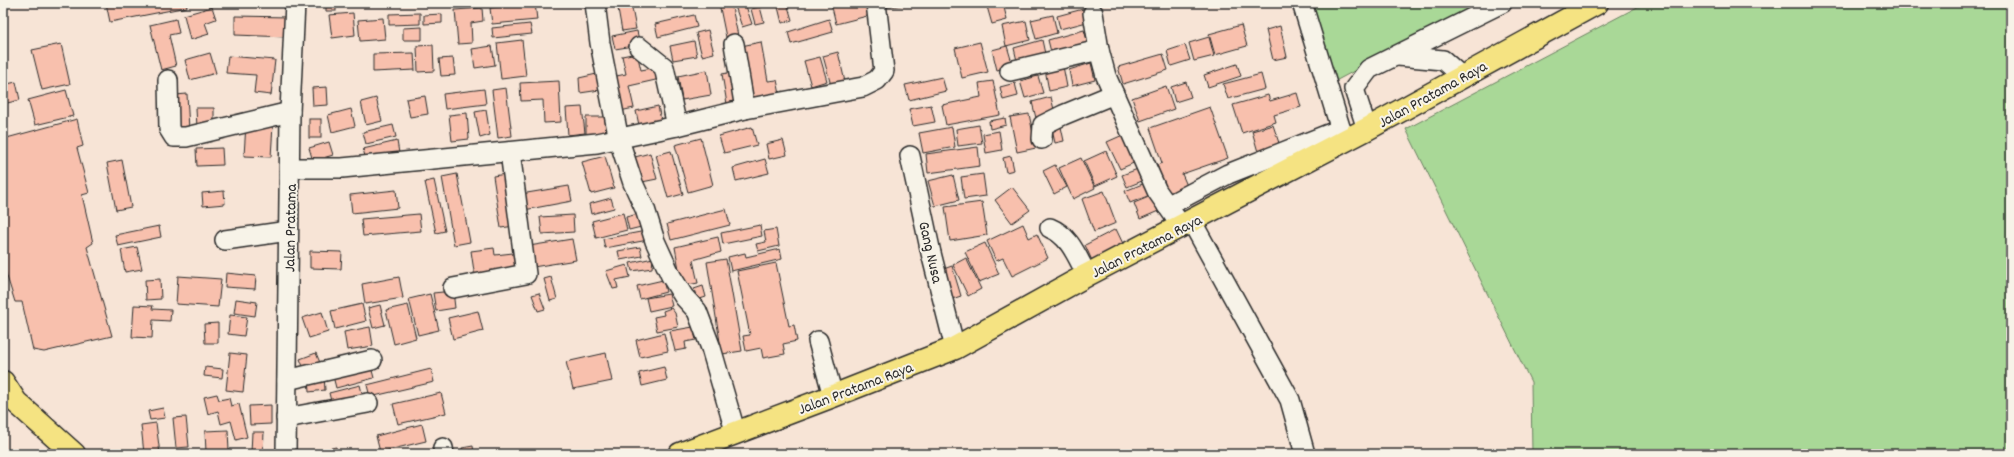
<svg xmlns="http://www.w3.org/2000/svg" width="2014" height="457" font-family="Dekko,sans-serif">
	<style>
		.green { fill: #a9d897; stroke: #6a8261 }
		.building { fill: #f8c0ad; stroke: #2b2b2b }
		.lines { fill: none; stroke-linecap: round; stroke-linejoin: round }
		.minor-casing { stroke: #2b2b2b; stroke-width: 22 }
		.major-casing { stroke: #2b2b2b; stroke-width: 25 }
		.highway-casing { stroke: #2b2b2b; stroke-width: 25 }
		.minor { stroke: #f7f3e8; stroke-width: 19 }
		.major { stroke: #f5e382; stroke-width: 22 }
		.highway { stroke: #f5e382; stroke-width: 22 }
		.labels { text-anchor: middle; stroke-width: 4; stroke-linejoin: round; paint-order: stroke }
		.street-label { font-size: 16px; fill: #2b2b2b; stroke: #f7f3e8 }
	</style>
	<rect width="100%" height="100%" fill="#f7e4d6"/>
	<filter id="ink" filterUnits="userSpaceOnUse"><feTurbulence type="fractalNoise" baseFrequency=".025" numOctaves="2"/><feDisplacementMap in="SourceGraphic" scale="8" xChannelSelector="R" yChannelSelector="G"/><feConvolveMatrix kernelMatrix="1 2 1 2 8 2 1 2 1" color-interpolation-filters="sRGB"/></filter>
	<g filter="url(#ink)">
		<!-- green -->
		<g class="green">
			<path d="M1303 3H1482L1326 86Z"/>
			<path d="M1645 3H2011V454H1532L1531 382 1406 129Z"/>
		</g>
		<!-- building -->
		<g class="building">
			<path d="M106 3H186L187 7 110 22Z"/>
			<rect x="326" y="3" width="10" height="8"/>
			<path d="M535 3 537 20 492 24 490 8Z"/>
			<path d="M617 3H631L636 29 622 31Z"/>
			<path d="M651 3H667L652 7Z"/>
			<path d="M670 3H683L671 6Z"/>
			<path d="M719 3H731L739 40 727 42Z"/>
			<path d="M734 3H745L752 24 742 27Z"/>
			<path d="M777 3H787L792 20 782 23Z"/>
			<path d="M831 3H869L871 15 836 24Z"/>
			<path d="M882 3H914L883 8Z"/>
			<path d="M986 3H1003L1007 20 992 24Z"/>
			<path d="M212 7 216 19 205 23 209 34 190 40 184 15Z"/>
			<path d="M760 7 764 22 755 24 751 9Z"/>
			<path d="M482 8 483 21 471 23 472 43 458 44 455 10Z"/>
			<path d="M1083 9 1087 22 1060 29 1057 16Z"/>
			<path d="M353 13 355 35 332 38 329 15Z"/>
			<path d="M420 13V24L389 25V14Z"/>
			<path d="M442 14V23L424 24V15Z"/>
			<path d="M694 15 697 27 658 37 655 24Z"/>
			<path d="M1053 15 1057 33 1036 39 1031 20Z"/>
			<path d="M235 16 288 17 287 37 235 35Z"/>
			<path d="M383 18 385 39 360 41 358 20Z"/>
			<path d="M176 19 179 33 169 35 176 66 161 70 150 25Z"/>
			<path d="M829 19 833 32 791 44 788 32Z"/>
			<path d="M1026 21 1030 40 1006 46 1002 26Z"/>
			<path d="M530 24 532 34 493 38 492 28Z"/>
			<path d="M1241 25 1247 46 1215 55 1209 34Z"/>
			<path d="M1280 26 1287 57 1273 60 1266 30Z"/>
			<path d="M422 27V40H403V28Z"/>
			<path d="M708 30 714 53 702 56 696 33Z"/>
			<path d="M1084 30 1088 43 1051 52 1048 40Z"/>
			<path d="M637 31 640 45 615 49 612 36Z"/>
			<path d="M1209 37 1214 56 1194 61 1189 43Z"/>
			<path d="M522 40 526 76 501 79 497 43Z"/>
			<path d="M1042 40 1045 54 1017 61 1014 48Z"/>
			<path d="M694 41 697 56 673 60 670 46Z"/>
			<path d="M761 42 768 81 777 80 781 99 752 104 741 46Z"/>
			<path d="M980 42 988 72 962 78 955 48Z"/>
			<path d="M61 44 70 84 42 90 32 50Z"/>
			<path d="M433 45 434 71 418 72 417 46Z"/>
			<path d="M1185 45 1190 60 1171 66 1167 51Z"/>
			<path d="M492 46 495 65 475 68 472 49Z"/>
			<path d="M1007 46 1013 66 997 70 992 50Z"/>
			<path d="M838 52 846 86 832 89 823 56Z"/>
			<path d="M210 53 216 73 190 80 185 60Z"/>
			<path d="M414 53 415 70 373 72V54Z"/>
			<path d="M637 53 641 70 658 67 660 79 629 86 634 108 620 111 612 77 626 74 622 56Z"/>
			<path d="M1163 54 1168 70 1123 84 1118 67Z"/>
			<path d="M228 56 275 60 271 95 254 93 256 75 226 73Z"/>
			<path d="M820 57 827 81 811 86 804 61Z"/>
			<path d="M453 58 455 75 441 76 439 59Z"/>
			<path d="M1091 63 1095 80 1072 86 1069 70Z"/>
			<path d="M1237 64 1241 76 1208 87 1204 75Z"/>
			<path d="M1063 66 1067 87 1049 91 1045 69Z"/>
			<path d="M707 70 711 95 682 100 678 76Z"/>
			<path d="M738 71 743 101 727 104 722 74Z"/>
			<path d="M601 73 600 90 580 93 579 78Z"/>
			<path d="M1261 74 1265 89 1228 99 1223 84Z"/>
			<path d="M1038 76 1043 93 1025 98 1020 81Z"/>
			<path d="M942 77 946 91 909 100 905 85Z"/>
			<path d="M559 81 561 122 544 123 543 100 521 101 520 83Z"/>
			<path d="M993 81 1000 115 946 125 942 105 981 97 979 83Z"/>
			<path d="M16 82 20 100 3 104V85Z"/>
			<path d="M1186 82 1191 97 1175 102 1171 87Z"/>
			<path d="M1015 83 1018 96 1003 100 1000 87Z"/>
			<path d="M1166 86 1174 109 1140 121 1132 98Z"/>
			<path d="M327 87 328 105 313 106 312 88Z"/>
			<path d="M506 88 512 136 498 138 492 90Z"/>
			<path d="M484 89 486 104 445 109 443 94Z"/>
			<path d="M66 90 73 116 35 125 28 100Z"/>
			<path d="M1297 93 1301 107 1274 115 1276 122 1242 133 1233 105 1268 95 1270 101Z"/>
			<path d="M187 94 189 130H177L176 95Z"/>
			<path d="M425 96 428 114 410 117 406 99Z"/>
			<path d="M1051 97 1055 114 1036 118 1032 102Z"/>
			<path d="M376 98 382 121 366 125 361 102Z"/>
			<path d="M931 105 935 122 913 126 909 109Z"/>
			<path d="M658 106 662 125 640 130 636 111Z"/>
			<path d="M582 107 585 133 568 135 566 108Z"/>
			<path d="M1210 107 1228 158 1182 174 1188 188 1168 196 1157 165 1162 163 1150 128Z"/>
			<path d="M196 108H214V127L197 128Z"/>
			<path d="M351 109 355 126 332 132 328 115Z"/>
			<path d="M486 110 490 135 480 138 475 112Z"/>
			<path d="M467 113 469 139 452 141 449 115Z"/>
			<path d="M1029 114 1036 148 1017 152 1010 117Z"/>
			<path d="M586 117H605L606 141H586Z"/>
			<path d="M1005 118 1006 125 990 129 989 121Z"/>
			<path d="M77 119 83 146 77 148 89 193 82 195 93 243 87 247 112 336 44 352 33 350 22 302H15L3 264V139Z"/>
			<rect x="309" y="119" width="12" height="19"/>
			<path d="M246 124 273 125 271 157 244 156Z"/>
			<path d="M393 125 396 137 366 144 363 132Z"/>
			<path d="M979 125 982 143 958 146 956 129Z"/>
			<path d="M1273 125 1280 146 1258 152 1252 131Z"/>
			<path d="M752 127 757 145 724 153 719 136Z"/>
			<path d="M952 127 955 147 923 153 919 133Z"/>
			<path d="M1061 127 1064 141 1055 143 1052 129Z"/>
			<path d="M999 131 1002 150 986 153 983 134Z"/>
			<path d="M1125 134 1138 161 1120 169 1107 142Z"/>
			<path d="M701 138 713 185 688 192 675 145Z"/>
			<path d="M783 140 787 155 769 159 766 144Z"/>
			<path d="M397 141 399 153 366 160 363 149Z"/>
			<path d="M329 142 333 155 313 161 309 148Z"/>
			<path d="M978 147 980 166 928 173 926 154Z"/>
			<path d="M222 148 223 165 197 166 196 149Z"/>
			<path d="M671 151 683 194 668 198 656 155Z"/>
			<path d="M1106 151 1117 176 1095 186 1084 161Z"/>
			<path d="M650 153 657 179 642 182 635 157Z"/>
			<path d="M605 156 614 188 591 194 582 162Z"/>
			<path d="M1011 156 1014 170 1006 172 1003 158Z"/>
			<path d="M1081 158 1095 188 1073 199 1059 168Z"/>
			<path d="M765 159 769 173 736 181 733 168Z"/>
			<path d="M122 160 131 207 116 210 107 163Z"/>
			<path d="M1055 165 1067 187 1054 194 1043 171Z"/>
			<path d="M1143 167 1147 179 1127 187 1122 175Z"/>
			<path d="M457 174 470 242 454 245 442 177Z"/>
			<path d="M506 174 514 226 501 228 493 176Z"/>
			<path d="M983 174 986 196 964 199 961 177Z"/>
			<path d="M953 175 959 200 935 206 928 181Z"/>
			<path d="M434 180 445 231 436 233 425 182Z"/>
			<path d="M1145 183 1150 195 1130 203 1125 191Z"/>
			<path d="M569 186 572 201 524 210 521 194Z"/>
			<path d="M1012 187 1030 210 1012 223 995 200Z"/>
			<path d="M396 190 398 208 352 213 350 195Z"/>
			<path d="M224 191 225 204 203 206 202 193Z"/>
			<path d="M1104 191 1116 223 1094 232 1082 199Z"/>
			<path d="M1156 194 1163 209 1140 219 1134 203Z"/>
			<path d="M611 198 614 208 591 214 589 204Z"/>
			<path d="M982 202 987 235 950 241 945 207Z"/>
			<path d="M726 209 730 225 671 240 667 224Z"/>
			<path d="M623 213 627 230 596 238 592 221Z"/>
			<path d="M419 214 421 231 363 236 361 219Z"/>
			<path d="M638 214 641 227 629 230 626 217Z"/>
			<path d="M573 215 574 232 542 234 540 217Z"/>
			<path d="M1023 224 1029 238 1037 234 1048 258 1012 276 1003 258 996 261 987 241Z"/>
			<path d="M760 225 762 236 723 244 721 233Z"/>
			<path d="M159 226 161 237 118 246 115 235Z"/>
			<path d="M776 229 779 246 758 251 756 244 766 242 764 231Z"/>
			<path d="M1116 229 1126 250 1094 265 1085 245Z"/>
			<path d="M646 231 648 240 605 248 603 239Z"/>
			<path d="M718 237 721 252 693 260 698 283 682 286 675 247Z"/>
			<path d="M572 239 576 260 533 267 529 246Z"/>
			<path d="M985 243 999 274 979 282 965 252Z"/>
			<path d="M137 247 142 269 125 272 121 250Z"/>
			<path d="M640 247 642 256 620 260 618 251Z"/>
			<path d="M494 248 495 255 513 253 516 273 475 278 471 251Z"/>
			<path d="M780 249 782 259 731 271 728 257 745 253 746 257Z"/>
			<path d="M310 251 342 252 341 269 310 268Z"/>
			<path d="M653 258 652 268 632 271 630 263Z"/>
			<path d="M966 258 981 289 968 296 953 265Z"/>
			<path d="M726 259 742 351 722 354 707 262Z"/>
			<path d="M776 263 789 326 794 325 797 341 783 344 785 354 763 358 761 348 746 351 743 336 750 335 737 271Z"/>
			<path d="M627 265 630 277 616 280 618 288 613 289 606 271Z"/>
			<path d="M952 266 961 296 946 301 938 271Z"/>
			<path d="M226 273 256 276 255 289 225 287Z"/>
			<path d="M178 276 221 279 218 307 176 304Z"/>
			<path d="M399 277 403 298 365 304 362 284Z"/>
			<path d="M551 277 557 299 550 301 544 279Z"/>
			<path d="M160 279 161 299 146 300 145 280Z"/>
			<path d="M663 280 666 292 640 299 637 286Z"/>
			<path d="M703 286 706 297 697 300 694 289Z"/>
			<path d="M453 291 455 308 436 311 433 293Z"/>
			<path d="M539 293 545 309 538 311 532 295Z"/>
			<path d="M430 294 439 330 418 335 409 299Z"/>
			<path d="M669 294 672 306 649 311 646 298Z"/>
			<path d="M236 299 257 302 255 316 234 313Z"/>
			<path d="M362 304 366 321 335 329 331 311Z"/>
			<path d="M134 305 153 306 152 309 171 310 170 321 153 320 152 338 132 337Z"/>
			<path d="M380 305 385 325 373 328 368 308Z"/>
			<path d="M408 305 416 338 394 344 386 310Z"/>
			<path d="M671 308 675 313 678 327 657 331 654 317 664 315 663 311Z"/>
			<path d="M478 311 483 331 453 339 448 318Z"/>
			<path d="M322 312 328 332 309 338 302 318Z"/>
			<path d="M230 315 247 317 244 336 228 334Z"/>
			<path d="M218 323V343H205L204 324Z"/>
			<path d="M370 327 373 346 347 350 344 332Z"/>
			<path d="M693 327 696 340 685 342 686 349 675 351 670 331Z"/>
			<path d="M664 333 668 351 640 357 636 340Z"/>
			<path d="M230 353 247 355 243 392 226 390Z"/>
			<path d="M316 353 321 365 305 371 300 359Z"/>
			<path d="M606 353 612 381 573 389 566 362Z"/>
			<path d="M370 363 374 378 336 388 332 372Z"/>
			<path d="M205 367 223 369 222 378 204 376Z"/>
			<path d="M664 367 667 380 642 386 639 373Z"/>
			<path d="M431 369 434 382 370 397 367 385Z"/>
			<path d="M324 376 325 390 309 392 308 378Z"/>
			<path d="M360 385 363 397 332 405 329 393Z"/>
			<path d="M441 393 446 413 398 424 393 404Z"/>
			<path d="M217 394 219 400 229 398 231 406 239 404 247 437 236 440 231 421 221 424 218 411 208 414 204 397Z"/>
			<path d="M271 405V424L250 425 249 406Z"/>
			<path d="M163 408 165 418 150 420 148 411Z"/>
			<path d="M186 417 189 447 176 448 173 418Z"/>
			<path d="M156 423 160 454H144L141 425Z"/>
			<path d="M422 424 426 441 380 452 376 436Z"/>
			<path d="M228 430 229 451 206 452 205 431Z"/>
			<path d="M252 432H264L263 453H251Z"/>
			<path d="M473 446 474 454H463L462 448Z"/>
			<path d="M336 447 337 454H313V452Z"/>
		</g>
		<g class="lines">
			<!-- minor casing -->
			<g class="minor-casing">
				<g id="minor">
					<path d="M595 3 600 43 619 140 633 183 645 209 655 241 671 276 684 297 697 311 711 348 736 434"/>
					<path d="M1302 3 1344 140"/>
					<path d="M1093 13 1099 50 1106 76 1157 191 1182 227"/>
					<path d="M734 44 745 109"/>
					<path d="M639 47 664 67 677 126"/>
					<path d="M1398 56 1443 60 1462 77"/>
					<path d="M1010 71 1099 50"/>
					<path d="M168 80 169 129 174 137H186L290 112"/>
					<path d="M1367 129 1354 89 1369 69 1502 3"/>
					<path d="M1042 139 1043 125 1063 115 1114 94"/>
					<path d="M910 156 931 253 955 348"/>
					<path d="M290 168H342L597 143 677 126 745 109 863 87 877 80 884 71 876 3"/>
					<path d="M1167 206 1228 174 1341 129"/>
					<path d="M1192 222 1290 400 1305 454"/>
					<path d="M1050 228C1070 236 1077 257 1087 275"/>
					<path d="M225 240 288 231"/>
					<path d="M453 288 526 274 510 152"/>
					<path d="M818 341 833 396"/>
					<path d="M287 380 372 360"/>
					<path d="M286 418 368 403"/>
					<path d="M443 448 444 454"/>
					<path d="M286 454 290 112 295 3"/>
				</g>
			</g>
			<!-- major casing -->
			<g class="major-casing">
				<path id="major" d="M680 454 833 396 955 348 1087 275 1367 129 1597 3"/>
			</g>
			<!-- highway casing -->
			<g class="highway-casing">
				<path id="highway" d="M3 382 16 402 74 454"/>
			</g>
			<!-- minor -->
			<use href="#minor" class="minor"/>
			<!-- major -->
			<use href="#major" class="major"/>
			<!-- highway -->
			<use href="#highway" class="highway"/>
		</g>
	</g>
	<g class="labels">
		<!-- street labels -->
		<g class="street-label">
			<text transform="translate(1432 93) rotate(-29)" y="6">Jalan Pratama Raya</text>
			<text transform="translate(289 228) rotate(-89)" y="6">Jalan Pratama</text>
			<text transform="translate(1146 245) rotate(-27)" y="6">Jalan Pratama Raya</text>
			<text transform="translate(932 252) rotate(77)" y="6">Gang Nusa</text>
			<text transform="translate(855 387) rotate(-21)" y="6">Jalan Pratama Raya</text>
		</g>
	</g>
	<!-- margin -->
	<rect width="2014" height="457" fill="none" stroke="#f7f3e8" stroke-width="16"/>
	<rect x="8" y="8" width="1998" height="441" fill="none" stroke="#2b2b2b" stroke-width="1.5" filter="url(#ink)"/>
</svg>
